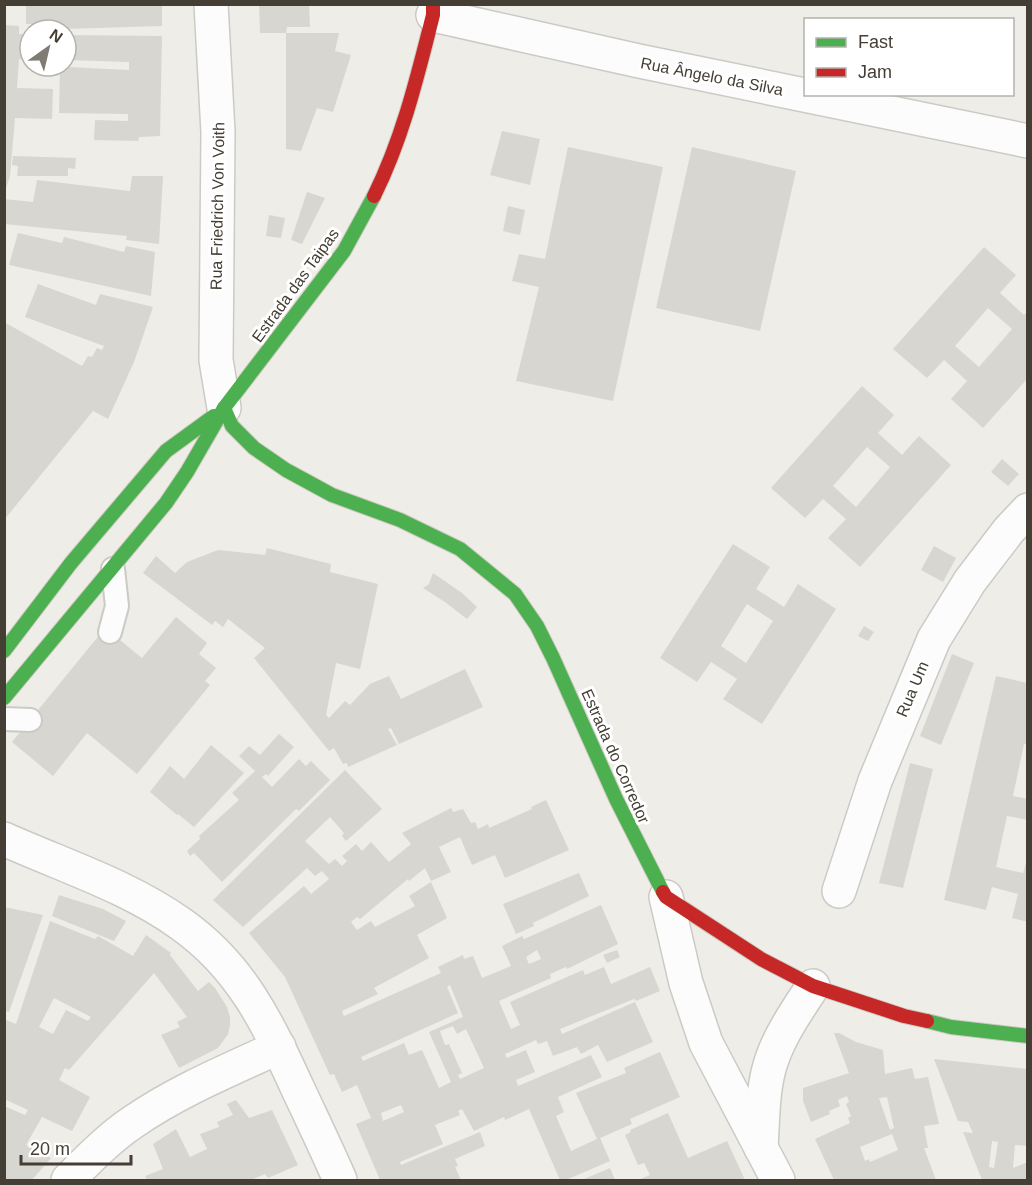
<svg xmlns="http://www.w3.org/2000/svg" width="1032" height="1185" font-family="Helvetica,sans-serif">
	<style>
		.building { fill: #d8d6d0; fill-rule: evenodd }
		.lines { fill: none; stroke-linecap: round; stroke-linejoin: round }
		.lane-casing { stroke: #cccac5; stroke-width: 26 }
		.street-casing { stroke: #cccac5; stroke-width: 36 }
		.fast-casing { stroke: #cdcabf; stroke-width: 16 }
		.jam-casing { stroke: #cdcabf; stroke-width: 16 }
		.lane { stroke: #fcfcfc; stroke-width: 22 }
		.street { stroke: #fcfcfc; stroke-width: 33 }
		.fast { stroke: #4caf50; stroke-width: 14 }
		.jam { stroke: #c62828; stroke-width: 14 }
		.labels { text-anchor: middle; stroke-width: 6; stroke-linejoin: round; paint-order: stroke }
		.street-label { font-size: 16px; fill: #443e34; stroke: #fff }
	</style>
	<rect width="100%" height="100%" fill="#eeede8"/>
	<!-- building -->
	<g class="building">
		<path d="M26 4H162V26L32 30V24H26Z"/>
		<path d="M259 4H309L310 27H287L286 33H339L335 51 351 55 333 112 317 108 301 151 286 149V33H260Z"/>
		<path d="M4 25 19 26V34H30V59H19L17 88 53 89 52 119 15 118 10 176 5 191Z"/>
		<path d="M66 35 162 36 160 136 139 137 138 141 94 140 95 120 128 121V114L59 113 60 69H68V67L129 70V62L66 60Z"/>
		<path d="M502 131 540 139 530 185 490 175Z"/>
		<path d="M568 147 663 167 613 401 516 381 539 287 512 281 519 254 545 259Z"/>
		<path d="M692 147 796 171 760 331 656 308Z"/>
		<path d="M13 156 76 158 75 169 68 168V176H17L18 166 12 165Z"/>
		<path d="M132 176H163L159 244 126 240 127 236 4 224V199L33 202 37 180 130 191Z"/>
		<path d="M307 192 325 198 302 244 291 240Z"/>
		<path d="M508 206 525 210 520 235 503 231Z"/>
		<path d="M269 215 285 218 281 238 266 236Z"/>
		<path d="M18 233 62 243 64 237 124 252 126 246 155 252 151 296 9 265Z"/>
		<path d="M984 247 1016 275 1000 293 1024 315 1028 311V378L983 428 951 399 967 381 944 360 927 378 893 349ZM988 308 1012 329 979 367 955 346Z"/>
		<path d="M38 284 96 305 100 294 153 307 134 362 108 419 93 411 4 520V322L82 366 88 356 92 357 97 348 102 350 104 346 25 317Z"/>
		<path d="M862 386 894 415 878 433 902 455 919 436 951 465 860 567 828 538 846 519 823 499 805 518 771 488ZM867 447 890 467 856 507 833 486Z"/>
		<path d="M1002 459 1019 474 1008 486 991 472Z"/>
		<path d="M733 544 770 567 756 589 784 607 798 584 836 609 762 724 723 699 737 679 711 662 697 682 660 658ZM747 604 773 621 746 663 721 646Z"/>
		<path d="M934 546 956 558 943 582 921 570Z"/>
		<path d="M267 548 331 564 330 572 378 584 360 669 336 663 326 715 329 718 345 701 350 705 370 684 389 676 401 699 465 669 483 707 399 744 391 728 388 729 397 745 348 767 347 763 343 764 334 748 329 751 254 658 265 648 228 619 223 627 215 621 212 625 143 573 156 556 175 573 187 562 218 550 265 555Z"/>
		<path d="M433 573 462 593 477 607 467 619 445 602 423 588 429 584Z"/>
		<path d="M176 617 207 643 199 654 216 668 205 681 210 685 137 774 87 733 53 776 12 742 105 628 142 658Z"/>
		<path d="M864 626 874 632 868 641 858 636Z"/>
		<path d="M952 654 974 663 941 745 920 736Z"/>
		<path d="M996 676 1028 683V745L1024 744 1013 796 1028 799V820L1007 816 996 867 1023 873 1028 856V922L1012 918 1018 894 992 887 986 910 944 900Z"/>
		<path d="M279 734 294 747 268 776 266 774 262 777 272 787 299 759 306 766 311 761 330 780 299 811 296 809 222 882 194 853 190 856 187 851 200 839 199 836 239 800 232 793 255 771 239 756 249 746 260 755Z"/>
		<path d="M211 745 244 773 194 827 178 814 177 815 150 792 170 766 184 779Z"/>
		<path d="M910 763 933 769 903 888 879 883Z"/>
		<path d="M345 770 382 809 346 841 342 836 344 833 330 817 305 841 329 864 335 859 342 866 347 861 342 856 356 844 362 851 371 842 389 862 411 844 402 833 451 808 453 812 463 809 471 823 475 822 478 829 488 824 489 828 532 809 531 807 546 800 569 850 505 878 495 855 472 865 460 837 439 847 451 872 431 881 425 868 409 881 408 879 360 919 357 917 351 922 357 930 371 921 375 927 415 906 409 896 431 882 447 918 417 935 429 958 374 988 378 994 342 1011 344 1016 441 973 438 967 463 955 464 959 473 956 482 978 511 966 502 946 522 936 524 939 601 905 618 944 567 969 566 967 550 974 551 978 499 1001 511 1029 520 1025 510 1002 583 970 585 975 604 967 611 984 650 967 660 991 636 1001 633 997 634 999 560 1029 562 1034 635 1002 653 1042 607 1062 598 1045 581 1054 577 1047 553 1056 547 1041 538 1044 536 1040 505 1054 507 1058 526 1050 535 1072 516 1080 518 1086 591 1055 602 1077 558 1097 564 1112 556 1116 571 1151 597 1139 576 1093 626 1073 624 1068 660 1052 680 1097 630 1119 632 1124 600 1138 610 1161 566 1180H560L529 1109 505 1120 504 1117 474 1131 462 1109 458 1111 460 1115 435 1125 443 1144 400 1162 401 1165 480 1132 485 1146 455 1159 458 1166 455 1167 461 1180H380L356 1124 371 1118 357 1085 342 1092 334 1074 330 1075 285 977 249 933 304 886 311 894 329 879 322 871 315 876 307 868 243 927 213 900ZM537 950 541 959 529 964 526 957ZM450 985 463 1017 429 1032 451 1082 439 1088 422 1050 409 1055 404 1043 363 1061 361 1057 458 1013 447 987ZM453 1026 457 1034 466 1029 484 1068 460 1079 458 1075 462 1073 449 1044 445 1045 440 1031ZM401 1105 404 1112 383 1121 381 1113Z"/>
		<path d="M579 873 589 896 533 923 534 926 516 934 503 904Z"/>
		<path d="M59 895 103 909 126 921 114 941 52 916Z"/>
		<path d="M4 907 43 915 9 1012 4 1011Z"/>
		<path d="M50 921 95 939 98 936 133 956 146 935 171 953 170 955 198 991 209 982 215 988 227 1007 230 1017V1025L228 1034 218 1048 179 1068 161 1035 180 1027 177 1022 187 1017 154 973 69 1070 65 1068 59 1080 90 1097 72 1131 42 1117 26 1145 51 1158 32 1180H7L4 1179V1106L25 1115 28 1110 4 1099V1019L16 1024ZM54 998 91 1017 88 1021 66 1010 53 1034 39 1027Z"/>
		<path d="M617 950 620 957 607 963 603 955Z"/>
		<path d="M834 1033H839L856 1042 883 1050 885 1074 912 1068 915 1079 928 1077 939 1124 924 1126 928 1148H924L936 1180H834L815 1139 850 1123 848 1118 851 1116 846 1104 849 1102 847 1096 838 1100 840 1106 829 1111 830 1114 811 1122 803 1101V1088L849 1073ZM887 1097 894 1128 890 1130 879 1098ZM892 1134 898 1150 870 1162 869 1159 865 1161 860 1147Z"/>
		<path d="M934 1059 1028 1069V1146L1015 1145 1013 1168 1028 1162V1180H982L963 1132 973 1133 968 1122 958 1121ZM992 1141 998 1142 994 1168 989 1167Z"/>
		<path d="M236 1100 249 1118 272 1110 298 1165 268 1178 265 1174 251 1180H147L145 1176 163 1169 153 1144 176 1129 190 1157 207 1149 200 1134 219 1127 217 1122 233 1115 227 1104Z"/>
		<path d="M668 1113 688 1158 727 1141 745 1180H638L650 1175 644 1163 638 1165 625 1135 631 1132 630 1130Z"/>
		<path d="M610 1168 615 1180H582Z"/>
	</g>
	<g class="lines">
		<!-- lane casing -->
		<g class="lane-casing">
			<g id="lane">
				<path d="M110 632 117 606 113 569"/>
				<path d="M4 719 30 720"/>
			</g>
		</g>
		<!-- street casing -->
		<g class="street-casing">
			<g id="street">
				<path d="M211 4 218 132 216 360 224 408"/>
				<path d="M433 15 639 61 1028 141"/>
				<path d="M4 839C64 866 128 886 181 924 242 967 268 1024 298 1089 312 1119 327 1150 340 1180"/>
				<path d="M839 891 875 781 934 639 970 581 1009 530 1028 510"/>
				<path d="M666 897 686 983 706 1043 778 1180"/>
				<path d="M761 1148C763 1119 762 1087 772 1059 781 1033 798 1009 813 986"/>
				<path d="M68 1180C88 1160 109 1138 133 1122 178 1091 229 1070 279 1047"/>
			</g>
		</g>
		<!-- fast casing -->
		<g class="fast-casing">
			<g id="fast">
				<path d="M224 408 232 426 254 448 286 470 332 495 400 520 460 549 515 594 537 626 553 658 616 799 663 892"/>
				<path d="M4 651 71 563 166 451 214 416"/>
				<path d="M4 698 166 503 187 472 224 408 344 251 374 196"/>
				<path d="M927 1021 951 1027 1028 1036"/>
			</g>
		</g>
		<!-- jam casing -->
		<g class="jam-casing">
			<g id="jam">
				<path d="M374 196C403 137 417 78 433 15V4"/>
				<path d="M663 892 666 897 761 959 813 986 904 1016 927 1021"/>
			</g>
		</g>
		<!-- lane -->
		<use href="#lane" class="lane"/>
		<!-- street -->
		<use href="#street" class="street"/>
		<!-- fast -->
		<use href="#fast" class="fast"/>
		<!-- jam -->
		<use href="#jam" class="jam"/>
	</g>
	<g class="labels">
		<!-- street labels -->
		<g class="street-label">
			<text transform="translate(712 76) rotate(11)" y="6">Rua Ângelo da Silva</text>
			<text transform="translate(217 206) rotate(-89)" y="6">Rua Friedrich Von Voith</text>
			<text transform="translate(295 285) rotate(-54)" y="6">Estrada das Taipas</text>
			<text transform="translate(912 689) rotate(-67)" y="6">Rua Um</text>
			<text transform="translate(616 756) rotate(66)" y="6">Estrada do Corredor</text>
		</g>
	</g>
	<!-- border -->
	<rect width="1032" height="1185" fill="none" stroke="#443e34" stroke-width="12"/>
	<!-- legend -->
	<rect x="804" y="18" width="210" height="78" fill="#ffffff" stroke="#b4b2ae" stroke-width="1.5"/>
	<rect x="816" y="38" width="30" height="9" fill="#4caf50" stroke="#b4b2ae" stroke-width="1.5"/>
	<text x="858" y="48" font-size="18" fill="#443e34">Fast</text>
	<rect x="816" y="68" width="30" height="9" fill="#c62828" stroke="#b4b2ae" stroke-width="1.5"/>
	<text x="858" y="78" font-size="18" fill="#443e34">Jam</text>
	<!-- north arrow -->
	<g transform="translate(48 48) rotate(34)"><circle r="28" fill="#ffffff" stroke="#b4b2ae" stroke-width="1.5"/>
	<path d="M0-4.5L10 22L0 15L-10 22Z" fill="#807b73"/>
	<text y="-9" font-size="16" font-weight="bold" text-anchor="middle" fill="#443e34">N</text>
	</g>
	<!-- scale -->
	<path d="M21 1155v9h110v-9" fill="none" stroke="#443e34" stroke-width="3"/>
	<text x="30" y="1155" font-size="18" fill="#443e34" stroke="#ffffff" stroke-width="4.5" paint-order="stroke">20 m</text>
</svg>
